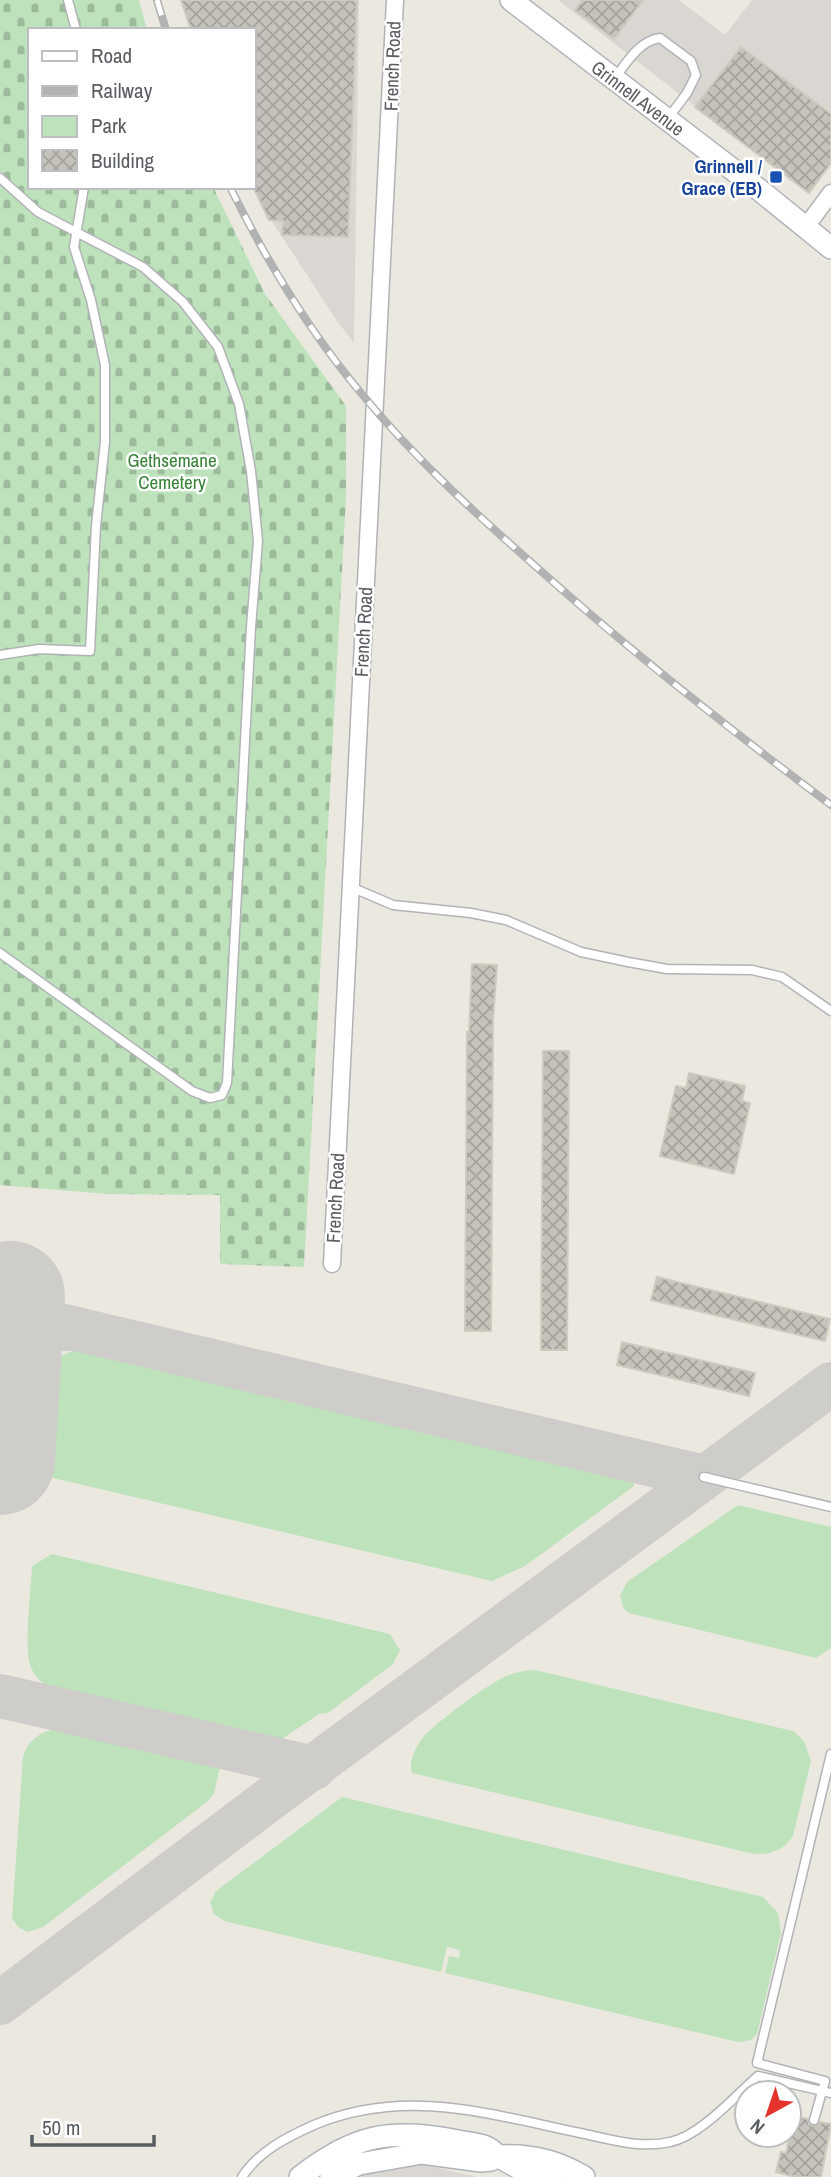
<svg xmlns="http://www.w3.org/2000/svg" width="831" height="2177" font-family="'Archivo Narrow',sans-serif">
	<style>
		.industrial { fill: #dad7d2 }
		.green { fill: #bee3bc }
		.cemetery { fill: url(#cemetery-stones) }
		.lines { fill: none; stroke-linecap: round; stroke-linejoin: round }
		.taxiway { stroke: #cecdc9; stroke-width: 44 }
		.runway { stroke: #cecdc9; stroke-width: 110 }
		.building { fill: url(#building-cross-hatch); stroke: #d0c9be; stroke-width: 2 }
		.lane-casing { stroke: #b1b3b7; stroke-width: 11 }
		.street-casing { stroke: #b1b3b7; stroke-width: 19 }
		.secondary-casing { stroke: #b0b3b8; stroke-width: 24 }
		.lane { stroke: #fff; stroke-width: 8 }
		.street { stroke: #fff; stroke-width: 16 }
		.secondary { stroke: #fff; stroke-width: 21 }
		.rail-casing { stroke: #b1b2b2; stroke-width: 8 }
		.rail { stroke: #fff; stroke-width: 5; stroke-dasharray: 16; stroke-linecap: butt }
		.transit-dot { fill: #1a4fb4; stroke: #fff; stroke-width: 2.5 }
		.labels { text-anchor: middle; stroke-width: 5; stroke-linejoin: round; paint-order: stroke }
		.street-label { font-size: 19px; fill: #595d61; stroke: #fff }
		.transit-label { font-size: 19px; font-weight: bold; fill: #164399; stroke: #fff; text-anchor: end }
		.park-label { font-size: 19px; fill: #378236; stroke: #fff }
	</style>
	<defs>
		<pattern id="cemetery-stones" width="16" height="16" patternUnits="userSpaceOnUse" patternTransform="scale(1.75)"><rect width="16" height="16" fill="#bee3bc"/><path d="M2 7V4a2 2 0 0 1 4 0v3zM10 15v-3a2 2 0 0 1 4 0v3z" fill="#9dbb9c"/></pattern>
		<pattern id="building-cross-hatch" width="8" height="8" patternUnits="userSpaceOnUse" patternTransform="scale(1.75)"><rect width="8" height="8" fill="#c6c3bd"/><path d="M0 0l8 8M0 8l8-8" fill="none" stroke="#a4a29d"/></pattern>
	</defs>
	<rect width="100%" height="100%" fill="#ebe8e0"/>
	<!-- industrial -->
	<g class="industrial">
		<path d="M180 0H359L354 343 337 321 275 226 253 187 254 30H191Z"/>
		<path d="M558 0H679L725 35 752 0H831V160L806 192Z"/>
		<path d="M416 2163 477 2177H353L376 2167Z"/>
	</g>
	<!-- green -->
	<g class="green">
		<path d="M75 1350 86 1351 613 1476 634 1481V1486L525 1566 492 1581 36 1474 43 1375 54 1359Z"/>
		<path d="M738 1505 831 1527V1648L816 1658 629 1613 624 1609 620 1596 627 1582Z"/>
		<path d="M52 1554 390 1634 400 1650 393 1664 328 1713 319 1714 279 1741 51 1688C41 1683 33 1676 30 1664 24 1647 31 1588 32 1566Z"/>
		<path d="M535 1670 793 1731 804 1741 811 1761 793 1836C782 1852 768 1856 750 1853L412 1773C408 1762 415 1748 422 1739 432 1725 487 1685 504 1677 514 1673 524 1670 535 1670Z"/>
		<path d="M58 1729 220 1767 214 1793 208 1801 43 1927 28 1932 18 1927 12 1918 23 1757C28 1740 40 1731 58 1729Z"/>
		<path d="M342 1797 763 1897 778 1913 781 1933 757 2034 751 2040 738 2042 445 1973 449 1956 459 1958 460 1950 447 1947 441 1972 224 1921 214 1914 210 1903 216 1891Z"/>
	</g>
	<!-- cemetery -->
	<path class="cemetery" d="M0 0H139L147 30H30V187H213L265 294 346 406V497L304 1267 220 1264V1195L107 1194 0 1185Z"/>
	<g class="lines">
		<!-- taxiway -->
		<g class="taxiway">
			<path d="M0 1311 704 1477"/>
			<path d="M6 1362C20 1336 40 1328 69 1329"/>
			<path d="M0 1696 314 1768"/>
			<path d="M0 2003 263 1804 831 1384"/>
		</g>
		<!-- runway -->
		<path class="runway" d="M0 1460 10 1296"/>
	</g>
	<!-- building -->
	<g class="building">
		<path d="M181 0H357L348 237 282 235 283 221 269 220 254 189V30H191Z"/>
		<path d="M582 0H643L614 39 575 10Z"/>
		<path d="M741 47 831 114V163L809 193 695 107Z"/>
		<path d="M472 964 497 965 493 1020 491 1331H465L467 1032H469Z"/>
		<path d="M543 1051H569L567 1350H541Z"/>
		<path d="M689 1073 745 1086 742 1101 750 1103 734 1174 660 1156 676 1086 686 1088Z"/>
		<path d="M657 1277 830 1319 825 1341 651 1300Z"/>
		<path d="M622 1342 755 1373 749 1396 617 1365Z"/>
		<path d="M794 2116 808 2119 809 2124 813 2126 820 2122 831 2124 821 2177H796L776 2172 781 2152 786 2153Z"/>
	</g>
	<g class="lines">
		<!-- lane casing -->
		<g class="lane-casing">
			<g id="lane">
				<path d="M68 0 76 30"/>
				<path d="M615 78C627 62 639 41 660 38L691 61 696 75 687 93 669 117"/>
				<path d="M0 178 38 212 143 267 183 302 218 347 239 404 251 471 258 541 251 627 227 1083 222 1095 210 1098 192 1091 0 953"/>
				<path d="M0 655 39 649 90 651 96 526 105 442V365L91 300 74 247 84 187"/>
				<path d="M351 887 393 905 471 913 506 920 581 952 628 962 667 969 752 970 782 977 831 1011"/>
				<path d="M704 1477 831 1507"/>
				<path d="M814 2120 825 2081 757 2063 831 1754"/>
				<path d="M242 2177C259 2151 287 2137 314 2125 405 2087 489 2114 580 2133 609 2139 640 2149 670 2142 700 2136 734 2097 758 2076L831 2093"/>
			</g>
		</g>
		<!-- street casing -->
		<g class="street-casing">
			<g id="street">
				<path d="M805 228 831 193"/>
				<path d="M332 1264C353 842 377 421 395 0"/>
			</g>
		</g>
		<!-- secondary casing -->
		<g class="secondary-casing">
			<g id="secondary">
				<path d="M511 0 762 192 831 248"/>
				<path d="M300 2177C355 2134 390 2128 458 2141 472 2144 488 2143 497 2156L491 2160 481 2161 422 2153 359 2164 331 2177"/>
				<path d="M550 2177 517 2167 497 2156C528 2154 557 2160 584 2177"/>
			</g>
		</g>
		<!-- lane -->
		<use href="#lane" class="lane"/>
		<!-- street -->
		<use href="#street" class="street"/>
		<!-- secondary -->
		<use href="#secondary" class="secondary"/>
		<!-- rail casing -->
		<g class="rail-casing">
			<g id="rail">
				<path d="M157 0 166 30"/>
				<path d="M230 187C266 260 309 331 361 393 415 459 478 516 542 572 635 655 732 731 831 805"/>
			</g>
		</g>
		<!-- rail -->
		<use href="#rail" class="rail"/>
	</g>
	<!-- markers -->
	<rect class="transit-dot" x="769" y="170" width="14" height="14" rx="3.5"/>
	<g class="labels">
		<!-- street labels -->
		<g class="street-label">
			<text transform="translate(392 66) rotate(-88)" y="7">French Road</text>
			<text transform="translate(638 98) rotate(37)" y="7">Grinnell Avenue</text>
			<text transform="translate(363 632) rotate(-87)" y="7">French Road</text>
			<text transform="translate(335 1198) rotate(-87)" y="7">French Road</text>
		</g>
		<!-- transit labels -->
		<g class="transit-label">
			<text x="762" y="173">Grinnell /<tspan x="762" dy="22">Grace (EB)</tspan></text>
		</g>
		<!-- park labels -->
		<g class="park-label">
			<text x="172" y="467">Gethsemane<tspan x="172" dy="22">Cemetery</tspan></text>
		</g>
	</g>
	<!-- legend -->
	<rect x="28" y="28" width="228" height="161" fill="#ffffff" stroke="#bdbec0" stroke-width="2"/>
	<rect x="42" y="51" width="35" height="10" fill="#ffffff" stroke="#bdbec0" stroke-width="2"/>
	<text x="91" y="63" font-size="21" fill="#595d61">Road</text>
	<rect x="42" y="86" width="35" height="10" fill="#b1b2b2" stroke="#bdbec0" stroke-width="2"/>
	<text x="91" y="98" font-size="21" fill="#595d61">Railway</text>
	<rect x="42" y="116" width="35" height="21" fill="#bee3bc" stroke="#bdbec0" stroke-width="2"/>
	<text x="91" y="133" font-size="21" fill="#595d61">Park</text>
	<rect x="42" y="150" width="35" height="21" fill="url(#building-cross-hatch)" stroke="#bdbec0" stroke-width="2"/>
	<text x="91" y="168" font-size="21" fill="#595d61">Building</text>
	<!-- north arrow -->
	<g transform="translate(768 2114) rotate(220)"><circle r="33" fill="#ffffff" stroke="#bdbec0" stroke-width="2"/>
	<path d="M0-5L12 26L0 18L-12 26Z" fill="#e4322d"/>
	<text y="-10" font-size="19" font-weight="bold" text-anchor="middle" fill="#595d61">N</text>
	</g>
	<!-- scale -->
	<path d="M32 2135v10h122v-10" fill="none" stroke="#595d61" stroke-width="3.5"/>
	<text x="42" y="2135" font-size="21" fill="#595d61" stroke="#ffffff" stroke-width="5" paint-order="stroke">50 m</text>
</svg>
